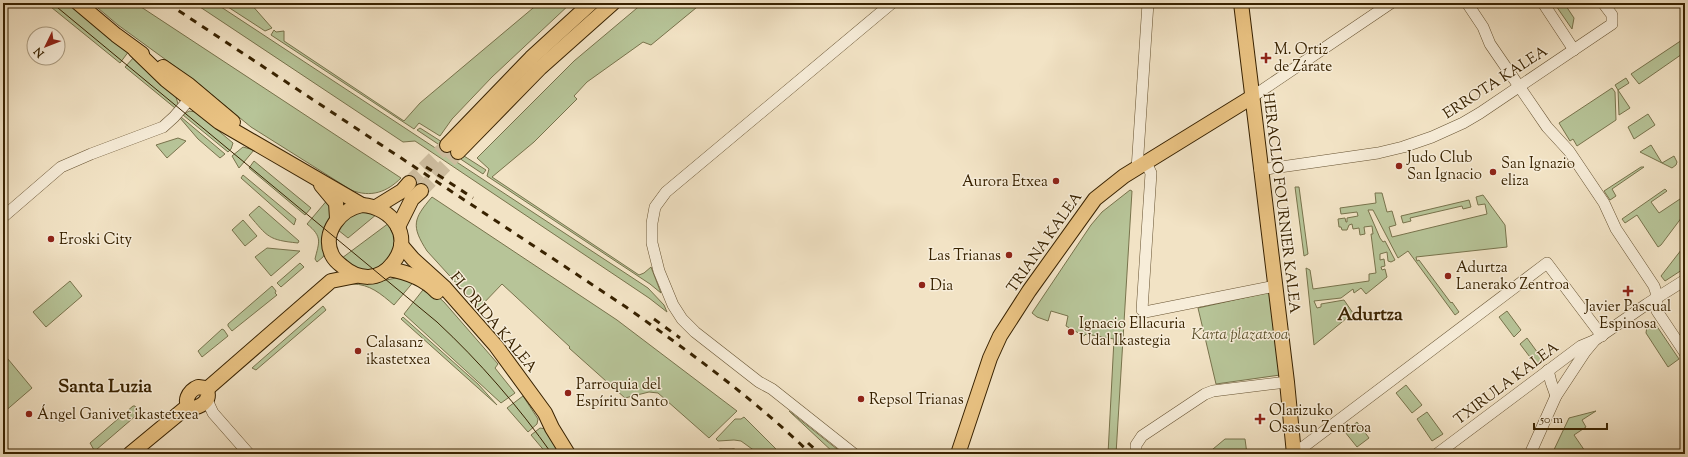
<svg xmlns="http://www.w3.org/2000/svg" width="1688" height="457" font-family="'Sorts Mill Goudy',serif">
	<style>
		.green { fill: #b7c498; stroke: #78734c }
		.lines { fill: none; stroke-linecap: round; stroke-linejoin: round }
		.major-tunnel { stroke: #cdbc9e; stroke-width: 14; stroke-dasharray: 14 7; stroke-linecap: butt }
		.minor-casing { stroke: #665231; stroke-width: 12 }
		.major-casing { stroke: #382200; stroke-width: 16 }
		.minor { stroke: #f7edd9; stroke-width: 11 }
		.major { stroke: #e9c282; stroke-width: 14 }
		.tram { stroke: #382200; stroke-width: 1 }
		.rail { stroke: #382200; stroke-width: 3; stroke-dasharray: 7 7; stroke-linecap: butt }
		.poi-dot { fill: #8f2418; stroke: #f7edd9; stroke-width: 1.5 }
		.labels { text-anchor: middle; stroke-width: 3; stroke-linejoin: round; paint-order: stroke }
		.poi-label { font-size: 15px; fill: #382200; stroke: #f7edd9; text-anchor: start }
		.street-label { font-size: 15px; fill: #382200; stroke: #f7edd9 }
		.park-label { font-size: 15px; font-style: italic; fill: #5e532e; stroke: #f7edd9 }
		.district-label { font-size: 19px; font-weight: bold; fill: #382200; stroke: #f7edd9 }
	</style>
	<rect width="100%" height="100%" fill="#f2e3c5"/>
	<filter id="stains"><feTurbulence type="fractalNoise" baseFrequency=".005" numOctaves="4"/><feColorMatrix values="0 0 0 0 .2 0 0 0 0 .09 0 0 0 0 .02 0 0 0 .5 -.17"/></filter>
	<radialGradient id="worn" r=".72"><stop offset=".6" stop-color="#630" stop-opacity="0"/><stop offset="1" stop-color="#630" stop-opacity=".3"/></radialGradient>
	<!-- green -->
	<g class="green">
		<path d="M46 3H70L129 51 120 63Z"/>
		<path d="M92 3H135L401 178C387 192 371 198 351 190L251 127 195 81 118 25Z"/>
		<path d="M194 3H215L648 288 664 305 667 312 649 298 415 141 403 142Z"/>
		<path d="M231 3H250L272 28 265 31 228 7Z"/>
		<path d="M539 3H571L492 77 452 119 440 136 419 123 414 129 271 35 274 30 276 32 284 31V41L404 121 420 103Z"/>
		<path d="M643 3H702L651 45 643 42 587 82 574 96 577 99 534 142 492 177 639 275 644 273 651 267 661 293 650 284 487 176 489 169 477 158 574 61Z"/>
		<path d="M1554 3H1564L1574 18 1572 29Z"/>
		<path d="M1685 38V52L1639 84 1631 74Z"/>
		<path d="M135 56 176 97 178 104 175 108 125 67Z"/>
		<path d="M1626 78 1629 83 1618 90 1630 108 1619 115 1618 90 1615 85Z"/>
		<path d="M1612 88 1615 92 1616 120 1577 146 1573 139 1570 141 1559 123Z"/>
		<path d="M189 111 196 112 233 143 231 149 228 152 183 115Z"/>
		<path d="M1648 114 1655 125 1634 139 1628 127Z"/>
		<path d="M181 117 225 154 220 158 198 139 180 118Z"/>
		<path d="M420 128 486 170 483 174 417 130Z"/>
		<path d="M178 138 186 141 167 158 156 145Z"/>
		<path d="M1651 145 1662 163 1674 156 1677 162 1676 165 1672 168 1640 152Z"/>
		<path d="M243 147 254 150 239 168 232 156Z"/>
		<path d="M254 161 311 208 305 215 249 168Z"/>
		<path d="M1641 167H1644L1612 189 1616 196 1610 200 1604 191Z"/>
		<path d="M243 175 296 219 294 225 241 178Z"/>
		<path d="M1295 187H1299L1308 254 1304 256Z"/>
		<path d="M1665 189 1667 191 1651 202 1659 213 1680 199 1685 207V213L1661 245 1658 247 1637 215 1625 223 1622 219Z"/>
		<path d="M1130 190 1132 191 1116 454H1108L1114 339 1086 334 1084 336 1066 326 1068 316 1051 311 1048 321 1037 317 1032 313 1091 225 1102 212Z"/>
		<path d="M1375 193H1382L1387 212 1392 211 1396 225 1389 227 1392 237 1487 214 1485 204 1478 205 1476 197 1483 195 1505 225 1507 247 1416 257 1417 261 1419 260 1451 303 1452 302 1459 312 1455 315 1408 251 1398 258 1373 210H1368L1380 238 1383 242 1385 241 1395 260 1391 262 1388 261 1387 252 1380 254V260L1384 259 1385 266 1381 267 1382 270 1385 269 1387 277 1366 294 1361 288 1354 293 1353 289 1341 298 1314 301 1317 308 1321 307V304L1344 300 1353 313 1314 345 1306 268 1310 270 1313 289 1369 281V274L1376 273 1371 234H1373L1372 226 1364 227 1365 234 1360 235 1359 228 1353 229 1352 224 1349 225 1347 230H1342L1341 227H1339L1338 219 1345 218 1346 222H1347V218L1358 216 1357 212 1341 214 1340 208 1376 203Z"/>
		<path d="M432 197 617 320 737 411 709 438 658 393 649 392 625 398 569 348 570 347 502 284 479 308 427 251C411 226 413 219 432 197Z"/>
		<path d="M329 198 331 216 324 231 325 253 323 257 317 262 315 259C319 242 323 237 307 224Z"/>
		<path d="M1469 200 1471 207 1463 209 1462 206 1410 218 1411 221 1403 223 1401 216Z"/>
		<path d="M259 206 299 241 298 243C268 240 268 237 249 215Z"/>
		<path d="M361 212 377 214 348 238 338 230 347 218Z"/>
		<path d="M243 220 257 236 245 246 232 230Z"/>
		<path d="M389 223C392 230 395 237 394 244 393 259 376 274 360 270 354 268 347 262 342 258Z"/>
		<path d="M1685 245V268L1665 281 1661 276Z"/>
		<path d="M267 248 299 251H300L271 276 255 257Z"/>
		<path d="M300 263 304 267 281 287 277 283Z"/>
		<path d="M396 278 415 280 394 305C381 294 370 284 352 284 346 284 342 287 336 285L349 282 371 283Z"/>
		<path d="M70 281 82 296 46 327 33 312Z"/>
		<path d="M272 286 276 291 275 293 277 295 232 331 228 326V324Z"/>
		<path d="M426 286 444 302 498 364 495 368 515 393 501 403 404 314Z"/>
		<path d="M1270 292 1280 375 1216 384 1198 308Z"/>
		<path d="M323 306 326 310 256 370 252 368Z"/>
		<path d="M1507 311 1521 330 1514 337 1499 317Z"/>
		<path d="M403 317 478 384 497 405 401 319Z"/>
		<path d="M1654 322 1679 359 1668 367 1646 333 1647 326Z"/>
		<path d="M222 329 224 330 228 336 202 357 198 351Z"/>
		<path d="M1527 338 1543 360 1536 365 1520 344Z"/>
		<path d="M3 353 32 388 3 413Z"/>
		<path d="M1406 385 1422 405 1412 413 1396 393Z"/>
		<path d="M523 396 538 419 537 424 528 432 507 408Z"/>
		<path d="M133 406H135L139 413 96 450H94L90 443Z"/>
		<path d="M789 411 837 449 844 454H835Z"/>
		<path d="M1596 411 1582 420 1586 427 1574 435 1587 454H1552L1569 418Z"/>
		<path d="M1427 412 1443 434 1432 441 1417 419Z"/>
		<path d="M744 417 781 454H759L741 441 734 440 718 441 716 439 735 419H741Z"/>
		<path d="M1357 422 1369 438 1357 447 1345 432Z"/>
		<path d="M540 428 546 429 562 454H547L531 435Z"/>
		<path d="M1225 439H1245L1247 454H1207Z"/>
	</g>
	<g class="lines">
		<!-- major-tunnel -->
		<g class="major-tunnel">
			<path d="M409 183 447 145"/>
			<path d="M421 191 458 152"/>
		</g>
		<!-- minor casing -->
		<g class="minor-casing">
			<g id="minor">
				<path d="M1467 3 1483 27 1490 44 1547 127 1569 151 1604 203 1616 229 1654 286 1656 292 1657 311 1685 353"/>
				<path d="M1543 3 1574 50"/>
				<path d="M1252 97 1391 3"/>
				<path d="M1146 163 1151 173 1142 310 1145 312 1275 286"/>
				<path d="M1137 169 1148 3"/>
				<path d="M1260 170 1378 153 1403 147 1432 137 1463 123 1480 113 1612 24V15L1603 3"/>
				<path d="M3 217 61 167 91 154 163 127 174 117 194 94"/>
				<path d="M1548 370 1551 382 1556 396"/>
				<path d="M207 400 213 413 249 454"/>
				<path d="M722 454H732"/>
				<path d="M854 454 772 389 759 382 695 332 682 319 673 305 659 271 652 243V223L655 207 666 192 892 3"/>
				<path d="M1136 454V445L1142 436 1205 394 1213 391 1287 382"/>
				<path d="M1294 454 1547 263 1602 336"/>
				<path d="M1437 454 1581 346 1593 341"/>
				<path d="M1530 454 1556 396 1585 352 1595 340 1647 304 1685 280"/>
			</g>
		</g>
		<!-- major casing -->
		<g class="major-casing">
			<g id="major">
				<path d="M78 3 116 35 142 54"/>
				<path d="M1241 3 1287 382 1294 454"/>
				<path d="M135 50 166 80 219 122 362 205"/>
				<path d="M163 67 189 85 233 122"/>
				<path d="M447 145 531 58 591 3"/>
				<path d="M458 152 540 68 613 3"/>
				<path d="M321 185 336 203 337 218"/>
				<path d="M362 205C392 207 414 236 393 263 379 282 358 280 342 266 338 263 334 259 332 255 321 232 341 209 362 205Z"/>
				<path d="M376 207 402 191 409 183"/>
				<path d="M398 227 412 199 421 191"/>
				<path d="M401 245 413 259 445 288 496 346 545 413 552 428 568 454"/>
				<path d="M388 269C407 272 424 278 437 292"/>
				<path d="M198 387 205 388C213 398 203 406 193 408 181 404 189 390 198 387Z"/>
				<path d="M207 389 331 281 356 276"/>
				<path d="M130 454 188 406"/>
				<path d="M958 454 990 358 1000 336 1029 291 1095 199 1124 176 1252 97"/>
			</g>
		</g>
		<!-- minor -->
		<use href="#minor" class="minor"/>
		<!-- major -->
		<use href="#major" class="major"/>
		<!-- tram -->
		<path class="tram" d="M52 3 437 322C480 362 518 406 552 454"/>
		<!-- rail -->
		<g class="rail">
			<path d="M167 3 626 307C691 353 754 399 811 454"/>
			<path d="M426 167 473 198"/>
			<path d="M654 319 680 338"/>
			<path d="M808 443 820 454"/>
		</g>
	</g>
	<!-- markers -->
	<g class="poi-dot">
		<path d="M1264 52h4v4h4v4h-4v4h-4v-4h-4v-4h4z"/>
		<circle cx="1399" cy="166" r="4"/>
		<circle cx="1493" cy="172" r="4"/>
		<circle cx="1056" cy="181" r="4"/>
		<circle cx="51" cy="239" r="4"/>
		<circle cx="1009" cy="255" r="4"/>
		<circle cx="1448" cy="276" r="4"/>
		<circle cx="922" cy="285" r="4"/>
		<path d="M1626 285h4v4h4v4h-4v4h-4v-4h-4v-4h4z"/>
		<circle cx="1071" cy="332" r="4"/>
		<circle cx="358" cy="351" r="4"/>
		<circle cx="568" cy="393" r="4"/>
		<circle cx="861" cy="399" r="4"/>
		<circle cx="29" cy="414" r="4"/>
		<path d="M1258 413h4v4h4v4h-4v4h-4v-4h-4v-4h4z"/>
	</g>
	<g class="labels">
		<!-- poi labels -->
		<g class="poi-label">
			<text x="1274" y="54">M. Ortiz<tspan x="1274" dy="17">de Zárate</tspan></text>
			<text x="1407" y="162">Judo Club<tspan x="1407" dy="17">San Ignacio</tspan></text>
			<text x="1501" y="168">San Ignazio<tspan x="1501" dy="17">eliza</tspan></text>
			<text x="1048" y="186" text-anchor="end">Aurora Etxea</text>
			<text x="59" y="244">Eroski City</text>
			<text x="1001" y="260" text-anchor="end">Las Trianas</text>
			<text x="1456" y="272">Adurtza<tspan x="1456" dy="17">Lanerako Zentroa</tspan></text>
			<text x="930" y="290">Dia</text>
			<text x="1628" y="311" text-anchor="middle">Javier Pascual<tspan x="1628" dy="17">Espinosa</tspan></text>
			<text x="1079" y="328">Ignacio Ellacuria<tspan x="1079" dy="17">Udal Ikastegia</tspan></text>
			<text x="366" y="347">Calasanz<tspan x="366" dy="17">ikastetxea</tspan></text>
			<text x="576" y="389">Parroquia del<tspan x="576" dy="17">Espíritu Santo</tspan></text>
			<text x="869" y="404">Repsol Trianas</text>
			<text x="1269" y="415">Olarizuko<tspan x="1269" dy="17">Osasun Zentroa</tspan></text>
			<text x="37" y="419">Ángel Ganivet ikastetxea</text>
		</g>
		<!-- street labels -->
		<g class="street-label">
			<text transform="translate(1495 82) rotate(-33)" y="5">ERROTA KALEA</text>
			<text transform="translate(1282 203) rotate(83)" y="5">HERACLIO FOURNIER KALEA</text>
			<text transform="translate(1044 242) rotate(-55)" y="5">TRIANA KALEA</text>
			<text transform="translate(494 322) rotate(50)" y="5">FLORIDA KALEA</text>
			<text transform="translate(1506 383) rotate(-37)" y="5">TXIRULA KALEA</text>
		</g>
		<!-- park labels -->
		<g class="park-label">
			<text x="1240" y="339">Karta plazatxoa</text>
		</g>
		<!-- district labels -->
		<g class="district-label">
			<text x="1370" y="320">Adurtza</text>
			<text x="105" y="392">Santa Luzia</text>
		</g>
	</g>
	<!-- margin -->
	<rect width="1688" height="457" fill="none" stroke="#f2e3c5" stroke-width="16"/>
	<rect x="4" y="4" width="1680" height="449" fill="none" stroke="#382200" stroke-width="2"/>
	<rect x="8" y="8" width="1672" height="441" fill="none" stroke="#382200"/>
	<!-- north arrow -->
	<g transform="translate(46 46) rotate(227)"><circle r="19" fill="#f7edd9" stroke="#ab9c82"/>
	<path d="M0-3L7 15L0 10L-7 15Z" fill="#8f2418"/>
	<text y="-6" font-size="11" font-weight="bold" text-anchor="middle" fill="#382200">N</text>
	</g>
	<!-- scale -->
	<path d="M1534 423v6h73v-6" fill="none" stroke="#382200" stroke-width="2"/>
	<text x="1540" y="423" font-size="12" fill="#382200" stroke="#f7edd9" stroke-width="3" paint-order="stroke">50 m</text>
	<rect width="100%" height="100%" filter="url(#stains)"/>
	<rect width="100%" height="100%" fill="url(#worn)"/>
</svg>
